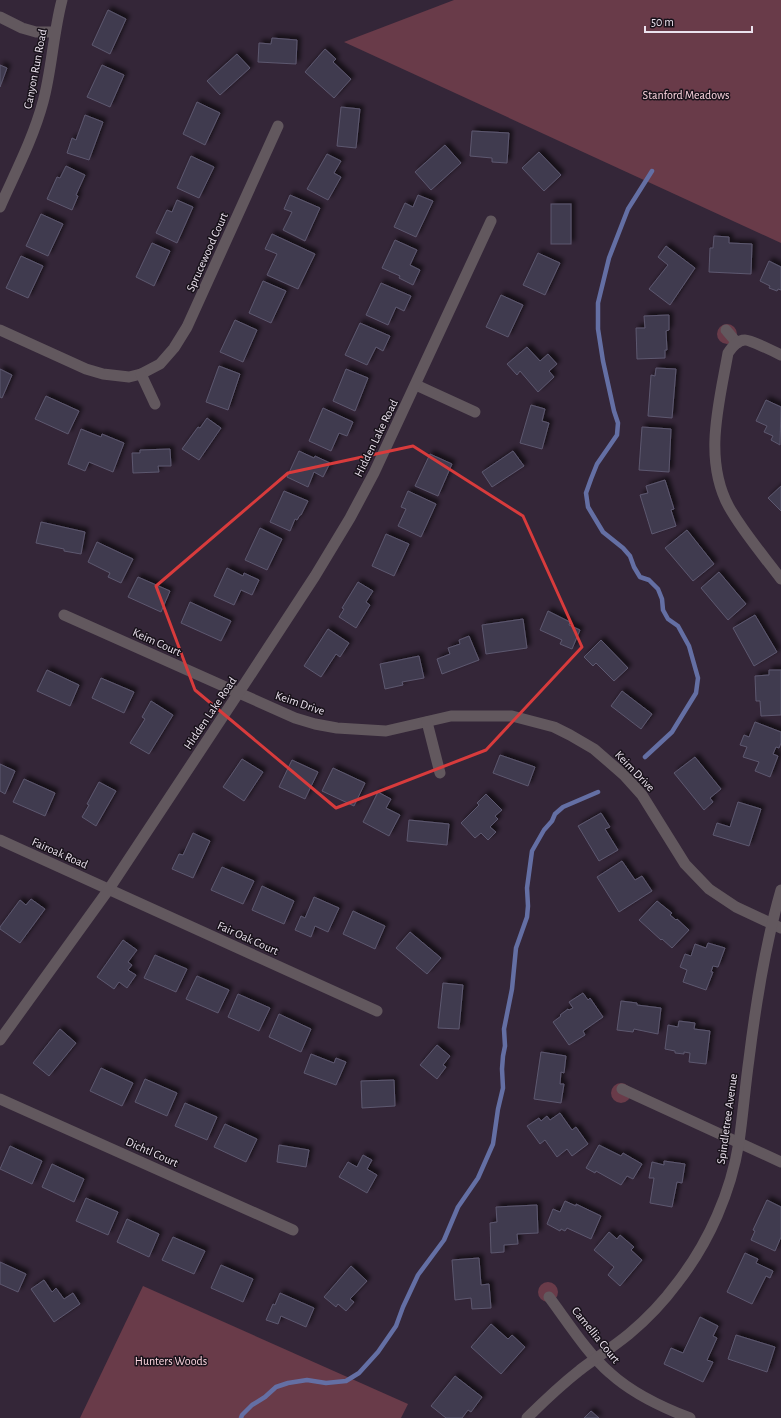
<svg xmlns="http://www.w3.org/2000/svg" width="781" height="1418" font-family="'Alegreya Sans',sans-serif">
	<style>
		.green { fill: #693b49 }
		.lines { fill: none; stroke-linecap: round; stroke-linejoin: round }
		.stream { stroke: #646fa4; stroke-width: 4.5 }
		.building { fill: #403b50; stroke: #5d586f; filter: url(#shadow) }
		.minor { stroke: #62585e; stroke-width: 11 }
		.marked { fill: none; stroke: #d83b3c; stroke-width: 3; stroke-linejoin: round }
		.labels { text-anchor: middle; stroke-width: 3; stroke-linejoin: round; paint-order: stroke }
		.street-label { font-size: 12px; fill: #ebe2ee; stroke: #18121a }
		.park-label { font-size: 12px; fill: #fdd6e0; stroke: #18121a }
	</style>
	<defs>
		<filter id="shadow"><feDropShadow dx="3.5" dy="-3.5" stdDeviation="2" flood-color="#0009"/></filter>
	</defs>
	<rect width="100%" height="100%" fill="#342638"/>
	<!-- green -->
	<g class="green">
		<path d="M454 0H781V243L344 42Z"/>
		<circle cx="727" cy="334" r="10"/>
		<circle cx="621" cy="1093" r="10"/>
		<circle cx="548" cy="1292" r="10"/>
		<path d="M143 1286 408 1404 401 1418H80Z"/>
	</g>
	<g class="lines">
		<!-- stream -->
		<g class="stream">
			<path d="M645 757 672 732 696 693 698 678 689 646 678 626 668 619 663 610 662 599 658 589 649 580 640 577 634 567 630 556 623 548 603 532 588 507 586 493 591 479 597 464 617 435 618 423 614 411 603 361 598 329V303L609 258 628 209 652 171"/>
			<path d="M241 1418 242 1415 252 1405 265 1397 276 1387 288 1383 307 1380 326 1383 346 1381 359 1373 378 1352 396 1326 403 1307 418 1275 444 1240 458 1207 478 1178 493 1144 498 1109 503 1088 502 1069 503 1056 505 1046 504 1029 512 989 516 948 527 917 528 906 527 888 532 851 544 830 552 821 555 814 563 807 598 792"/>
		</g>
	</g>
	<!-- building -->
	<g class="building">
		<path d="M108 10 126 19 110 54 92 45Z"/>
		<path d="M272 38 297 40 296 64 258 62 259 43 271 44Z"/>
		<path d="M325 49 336 59 333 62 351 79 334 98 305 72Z"/>
		<path d="M237 54 250 68 220 95 207 81Z"/>
		<path d="M0 65 7 68 0 87Z"/>
		<path d="M102 65 124 75 110 107 87 97Z"/>
		<path d="M197 102 220 113 205 145 183 134Z"/>
		<path d="M341 107 360 109 356 148 337 146Z"/>
		<path d="M85 115 103 122 89 160 67 153 72 138 76 140Z"/>
		<path d="M472 131 509 133 507 163 492 162V158L470 156Z"/>
		<path d="M445 145 461 163 431 190 415 172Z"/>
		<path d="M539 152 561 175 544 191 522 168Z"/>
		<path d="M327 154 341 161 334 173 341 177 328 200 307 189Z"/>
		<path d="M191 156 214 167 199 198 177 188Z"/>
		<path d="M66 166 85 175 76 195 78 196 72 210 47 199 57 177 60 178Z"/>
		<path d="M290 195 320 208 305 241 283 230 292 212 284 209Z"/>
		<path d="M418 195 433 201 416 237 394 227 405 203 413 207Z"/>
		<path d="M177 200 193 207 177 243 156 233 167 210 172 212Z"/>
		<rect x="551" y="204" width="20" height="40"/>
		<path d="M41 214 63 224 48 256 26 246Z"/>
		<path d="M272 234 315 254 298 289 267 275 277 254 265 249Z"/>
		<path d="M714 236 729 237V243L752 244 751 274 709 272 710 248H713Z"/>
		<path d="M395 240 417 250 410 265 420 270 413 285 399 278 400 276 382 268Z"/>
		<path d="M152 243 170 251 154 286 136 277Z"/>
		<path d="M666 246 695 268 670 305 649 289 668 265 658 257Z"/>
		<path d="M538 253 560 263 545 295 523 285Z"/>
		<path d="M21 256 43 266 28 298 6 288Z"/>
		<path d="M769 261 781 267V290L778 289 777 291 769 288 770 286 760 281Z"/>
		<path d="M263 281 286 291 271 323 249 313Z"/>
		<path d="M381 283 411 296 404 311 396 307 388 325 366 315Z"/>
		<path d="M501 295 523 305 508 337 486 327Z"/>
		<path d="M669 315V330L666 331 667 350H665V358L637 359 636 328H645L644 316Z"/>
		<path d="M235 320 257 330 243 362 220 352Z"/>
		<path d="M360 323 390 336 383 351 376 347 367 365 345 355Z"/>
		<path d="M527 347 540 361 548 354 557 364 549 371 554 377 538 392 520 371 517 375 507 364Z"/>
		<path d="M219 366 240 374 228 410 206 402Z"/>
		<path d="M656 368 676 369 672 418 648 416 651 375 655 376Z"/>
		<path d="M0 369 12 375 2 398 0 397Z"/>
		<path d="M346 369 368 378 355 411 333 401Z"/>
		<path d="M46 396 79 411 68 434 35 419Z"/>
		<path d="M766 400 781 407 780 445 771 440 773 436 764 432 767 426 756 421Z"/>
		<path d="M531 405 545 409 542 421 549 423 542 449 520 443Z"/>
		<path d="M323 408 353 422 347 436 339 433 331 451 309 441Z"/>
		<path d="M207 418 221 428 199 460 182 449 198 427 200 428Z"/>
		<path d="M642 427 671 429 669 472 639 470Z"/>
		<path d="M81 429 101 437 102 434 124 443 113 472 89 462 85 471 68 464Z"/>
		<path d="M170 449 171 466H158L159 472 133 473 132 453H140V450Z"/>
		<path d="M299 451 314 458 315 456 330 463 323 477 314 472 308 487 287 477Z"/>
		<path d="M513 451 524 466 492 487 482 472Z"/>
		<path d="M430 454 452 464 438 496 415 486Z"/>
		<path d="M665 480 674 509 671 510 676 526 652 534 640 495 648 493 646 486Z"/>
		<path d="M781 486V511L768 498Z"/>
		<path d="M284 491 308 501 301 515H300L297 520 295 519 290 531 270 522Z"/>
		<path d="M408 491 436 504 421 537 398 526 406 509 401 507Z"/>
		<path d="M41 522 85 532 81 554 64 551V549L36 543Z"/>
		<path d="M260 528 282 539 267 570 245 560Z"/>
		<path d="M687 530 714 564 693 581 665 548Z"/>
		<path d="M386 534 409 544 394 576 372 566Z"/>
		<path d="M97 542 133 559 121 583 108 577 110 573 88 562Z"/>
		<path d="M227 568 243 576 244 573 259 580 252 595 241 590 234 605 214 596Z"/>
		<path d="M719 572 746 604 728 620 701 588Z"/>
		<path d="M138 577 170 591 161 612 128 597Z"/>
		<path d="M358 582 373 591 366 602 370 605 356 628 339 617 344 609 342 608Z"/>
		<path d="M190 602 231 621 221 641 181 623Z"/>
		<path d="M548 611 570 622 569 625 580 630 572 649 560 644 562 640 540 630Z"/>
		<path d="M755 615 777 652 754 666 733 628Z"/>
		<path d="M523 619 527 648 486 654 482 625Z"/>
		<path d="M328 629 349 643 340 657 336 654 321 677 304 666Z"/>
		<path d="M469 636 479 660 442 674 437 659 450 654 448 648 460 644 459 640Z"/>
		<path d="M601 640 628 668 614 681 596 663 593 666 584 657Z"/>
		<path d="M419 656 424 678 402 682 403 685 385 689 380 664Z"/>
		<path d="M47 670 79 685 70 706 37 691Z"/>
		<path d="M769 670H781V715L761 716 760 701H756L755 676 769 675Z"/>
		<path d="M101 678 134 692 124 713 92 698Z"/>
		<path d="M622 691 652 714 641 729 611 706Z"/>
		<path d="M151 701 173 715 149 754 130 743 145 719 142 717Z"/>
		<path d="M755 722 781 732V743L779 748 776 747 773 754 778 756 770 777 755 771 759 762 743 757 747 747 740 745 744 735 749 737Z"/>
		<path d="M500 755 535 767 528 786 493 773Z"/>
		<path d="M695 757 721 789 710 798 713 802 704 810 674 773Z"/>
		<path d="M242 759 263 772 244 801 223 787Z"/>
		<path d="M292 760 318 772 305 799 279 787Z"/>
		<path d="M0 764 15 771 5 794 0 791Z"/>
		<path d="M333 768 365 783 354 806 322 791Z"/>
		<path d="M24 779 55 793 45 816 13 802Z"/>
		<path d="M99 782 116 791 96 826 82 817 89 805 87 804Z"/>
		<path d="M378 792 391 799 386 808 400 815 389 836 363 822Z"/>
		<path d="M486 794 502 810 495 816 498 819 490 827 496 832 488 840 481 833 475 838 461 823 479 805 477 803Z"/>
		<path d="M738 802 761 809 749 846 713 835 717 823 730 827Z"/>
		<path d="M601 813 610 827 605 829 618 850 599 861 578 826Z"/>
		<path d="M409 820 449 824 447 845 407 841Z"/>
		<path d="M193 833 210 841 193 878 172 869 179 854 183 855Z"/>
		<path d="M622 861 635 880 642 876 652 891 619 912 597 877Z"/>
		<path d="M222 867 254 881 243 904 211 890Z"/>
		<path d="M262 886 294 901 284 924 252 910Z"/>
		<path d="M314 897 339 908 328 932 315 926 311 937 295 930 301 916 305 918Z"/>
		<path d="M31 899 45 909 20 943 0 929V927L20 900 26 905Z"/>
		<path d="M657 901 672 913 670 915 676 920 677 919 689 930 672 948 662 939 661 940 639 920Z"/>
		<path d="M353 911 385 926 375 949 343 934Z"/>
		<path d="M410 932 441 958 427 974 396 948Z"/>
		<path d="M123 940 137 950 128 962 132 965 128 970 136 975 127 988 119 982 114 989 97 977Z"/>
		<path d="M708 943 725 948 718 967 713 966 711 972H713L706 990 683 982 687 970 680 967 685 954 691 956 695 944 706 948Z"/>
		<path d="M155 955 187 969 176 992 144 978Z"/>
		<path d="M197 976 229 990 218 1013 186 999Z"/>
		<path d="M443 983 463 985 459 1029 438 1028Z"/>
		<path d="M583 993 588 1000 590 998 603 1017 583 1031 585 1035 569 1045 553 1022 561 1016 560 1015 568 1009 569 1010 573 1008 569 1002Z"/>
		<path d="M238 994 270 1008 259 1031 228 1017Z"/>
		<path d="M621 1001 637 1003V1005L661 1008 658 1034 634 1029 633 1032 617 1030Z"/>
		<path d="M279 1014 311 1029 301 1052 269 1037Z"/>
		<path d="M679 1021 695 1023 694 1029 710 1031 706 1064 689 1062 690 1053 684 1052V1054L675 1053V1051L665 1049 668 1025 678 1027Z"/>
		<path d="M60 1029 76 1043 49 1076 33 1063Z"/>
		<path d="M437 1045 450 1056 443 1065 446 1067 437 1079 420 1065Z"/>
		<path d="M541 1052 566 1056 564 1073 561 1072 560 1084H564L561 1103 534 1099Z"/>
		<path d="M311 1054 334 1063 336 1058 346 1062 336 1085 304 1073Z"/>
		<path d="M101 1068 133 1083 122 1106 90 1091Z"/>
		<path d="M145 1079 177 1093 167 1116 135 1102Z"/>
		<path d="M394 1080 395 1106 362 1108 361 1081Z"/>
		<path d="M185 1103 217 1117 207 1140 175 1126Z"/>
		<path d="M560 1113 572 1130 576 1127 588 1144 572 1156 567 1149 557 1157 545 1140 540 1144 527 1126 539 1118 541 1121 547 1116 550 1120Z"/>
		<path d="M225 1124 257 1139 246 1162 214 1147Z"/>
		<path d="M279 1145 309 1150 306 1167 277 1162Z"/>
		<path d="M599 1145 621 1156 623 1153 642 1164 633 1179 627 1176 621 1185 596 1171 595 1173 586 1168Z"/>
		<path d="M10 1146 42 1161 32 1184 0 1169Z"/>
		<path d="M363 1155 372 1160 367 1169 377 1175 367 1193 339 1177 348 1162 357 1167Z"/>
		<path d="M664 1161 685 1164 682 1183 677 1182 672 1207 650 1203 654 1178H649L652 1162 664 1165Z"/>
		<path d="M52 1164 84 1179 74 1202 42 1187Z"/>
		<path d="M86 1198 118 1212 108 1235 76 1221Z"/>
		<path d="M767 1200 781 1207V1237L775 1251 751 1240 755 1231 753 1230Z"/>
		<path d="M565 1201 576 1206V1204L601 1216 591 1239 567 1228 565 1231 561 1229 560 1231 547 1224 553 1209 560 1212Z"/>
		<path d="M537 1205 538 1233 517 1234 518 1244 504 1245V1252L491 1253 490 1223 497 1222 496 1207Z"/>
		<path d="M127 1219 159 1234 149 1257 117 1242Z"/>
		<path d="M609 1232 617 1239 620 1235 634 1247 631 1250 642 1260 620 1286 608 1275 614 1267 594 1250Z"/>
		<path d="M173 1237 205 1251 194 1274 162 1260Z"/>
		<path d="M745 1253 758 1259 756 1263 773 1271 770 1278 766 1276 752 1304 727 1292Z"/>
		<path d="M479 1258 481 1285 489 1284 491 1308 472 1309 471 1298 455 1300 452 1260Z"/>
		<path d="M0 1262 26 1274 18 1292 0 1284Z"/>
		<path d="M221 1265 253 1279 243 1302 211 1288Z"/>
		<path d="M351 1266 367 1281 350 1299 354 1302 346 1311 338 1304 336 1307 324 1297Z"/>
		<path d="M44 1280 52 1292 56 1288 64 1299 73 1293 80 1304 54 1322 31 1289Z"/>
		<path d="M280 1293 314 1308 306 1327 281 1316 278 1324 266 1320 273 1304 275 1305Z"/>
		<path d="M700 1317 718 1326 713 1336 717 1338 707 1360 713 1362 703 1382 664 1364 671 1348 683 1353Z"/>
		<path d="M491 1324 508 1339 512 1335 525 1347 501 1374 471 1347Z"/>
		<path d="M736 1335 775 1347 767 1372 728 1359Z"/>
		<path d="M455 1376 482 1397 471 1412 468 1410 462 1418H446L431 1406Z"/>
		<path d="M591 1411 599 1418H584Z"/>
	</g>
	<g class="lines">
		<!-- minor -->
		<g class="minor">
			<path d="M0 17 22 28 36 32H55"/>
			<path d="M0 207C15 173 33 139 43 102 52 69 53 34 62 0"/>
			<path d="M0 330 86 369 103 374 129 377 141 374 160 364 174 348 187 327 278 126"/>
			<path d="M726 330 737 343"/>
			<path d="M781 355C775 352 750 340 745 340 737 340 732 347 728 353 719 404 703 459 729 507 743 532 763 555 781 579"/>
			<path d="M141 374 155 404"/>
			<path d="M416 385 475 412"/>
			<path d="M64 615 239 693 295 718 315 724 337 728 386 731 451 716H512L554 727 570 735 594 749 624 775 642 795 685 864 709 889 736 907 781 928"/>
			<path d="M427 722 440 773"/>
			<path d="M0 840 377 1011"/>
			<path d="M0 1040 109 889 249 677 315 576 350 518 374 473 491 221"/>
			<path d="M622 1089 781 1162"/>
			<path d="M0 1099 293 1230"/>
			<path d="M549 1297C567 1321 587 1353 610 1373 633 1394 661 1407 690 1418"/>
			<path d="M527 1418C544 1401 561 1385 580 1370 596 1358 613 1347 629 1334 647 1319 664 1301 678 1282 709 1242 731 1192 739 1142 743 1115 745 1087 749 1059 756 1002 765 945 781 890"/>
		</g>
	</g>
	<!-- marked area -->
	<path class="marked" d="M413 446 523 516 582 647 486 750 336 808 195 690 156 586 288 473Z"/>
	<g class="labels">
		<!-- street labels -->
		<g class="street-label">
			<text transform="translate(35 69) rotate(-79)" y="4">Canyon Run Road</text>
			<text transform="translate(207 252) rotate(-66)" y="4">Sprucewood Court</text>
			<text transform="translate(376 438) rotate(-64)" y="4">Hidden Lake Road</text>
			<text transform="translate(157 642) rotate(24)" y="4">Keim Court</text>
			<text transform="translate(300 703) rotate(19)" y="4">Keim Drive</text>
			<text transform="translate(210 713) rotate(-56)" y="4">Hidden Lake Road</text>
			<text transform="translate(635 771) rotate(46)" y="4">Keim Drive</text>
			<text transform="translate(60 853) rotate(24)" y="4">Fairoak Road</text>
			<text transform="translate(248 938) rotate(24)" y="4">Fair Oak Court</text>
			<text transform="translate(727 1119) rotate(-82)" y="4">Spindletree Avenue</text>
			<text transform="translate(152 1152) rotate(24)" y="4">Dichtl Court</text>
			<text transform="translate(596 1335) rotate(51)" y="4">Camellia Court</text>
		</g>
		<!-- park labels -->
		<g class="park-label">
			<text x="686" y="99">Stanford Meadows</text>
			<text x="171" y="1365">Hunters Woods</text>
		</g>
	</g>
	<!-- scale -->
	<path d="M645 26v6h107v-6" fill="none" stroke="#ebe2ee" stroke-width="2"/>
	<text x="651" y="26" font-size="12" fill="#ebe2ee" stroke="#18121a" stroke-width="3" paint-order="stroke">50 m</text>
</svg>
